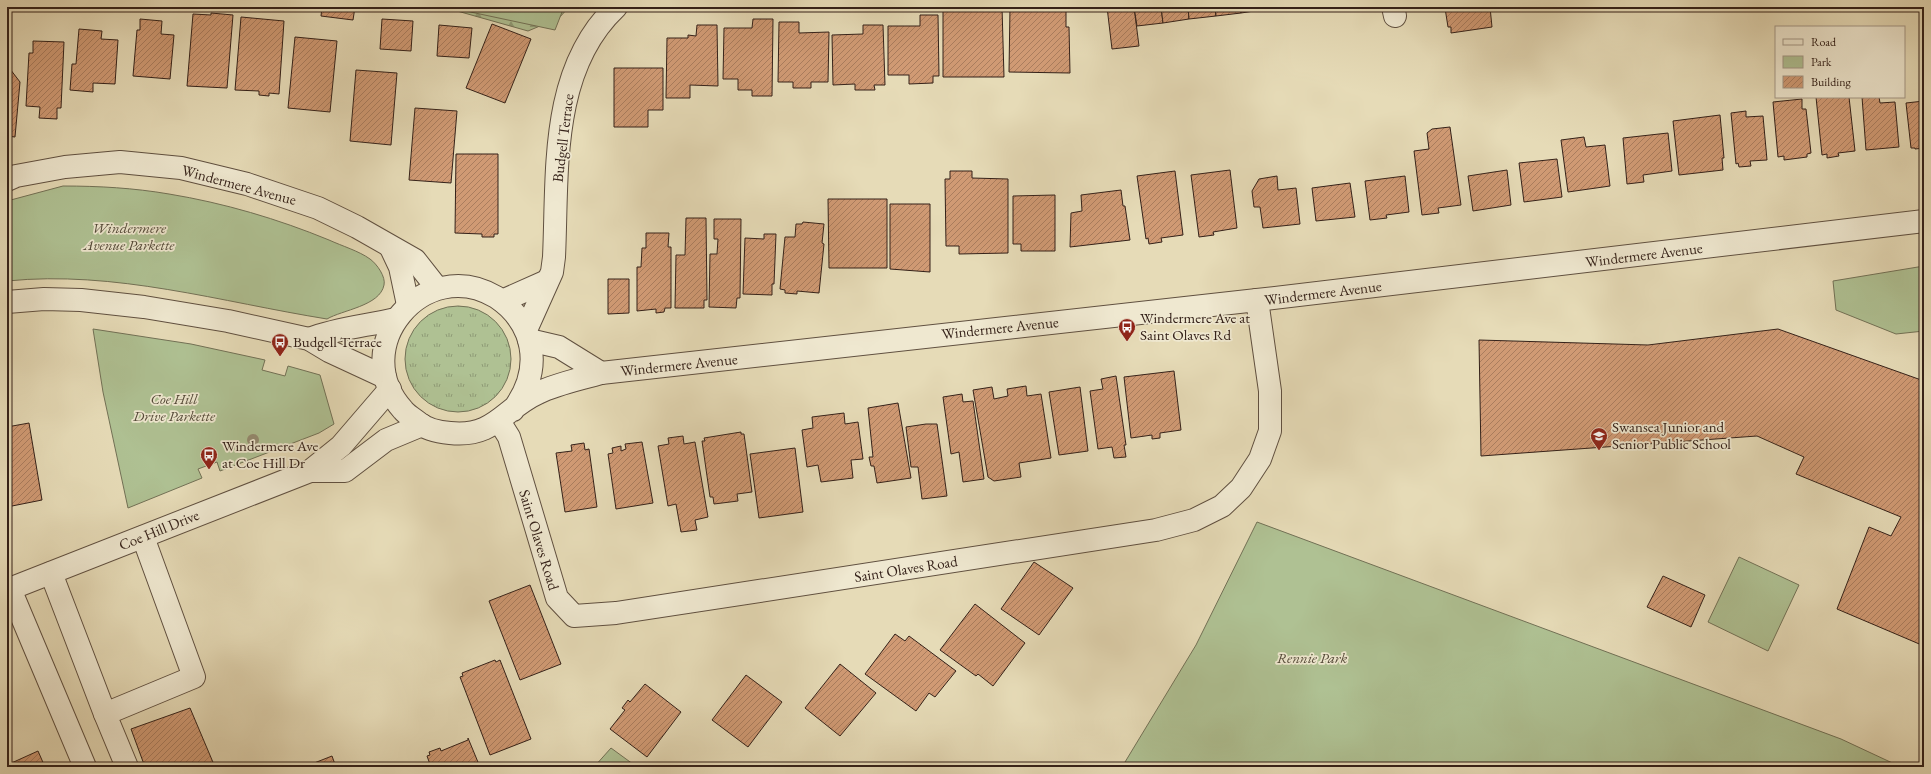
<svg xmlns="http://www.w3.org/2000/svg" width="1931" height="774" font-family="'EB Garamond',serif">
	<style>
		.grass { fill: url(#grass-tufts); stroke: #727156 }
		.forest { fill: url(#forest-firs); stroke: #727156 }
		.green { fill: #afc193; stroke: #727156 }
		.building { fill: url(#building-hatch); stroke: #342119 }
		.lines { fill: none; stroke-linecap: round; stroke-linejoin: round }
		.minor-casing { stroke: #605040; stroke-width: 24 }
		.minor { stroke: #efe8d0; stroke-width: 22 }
		.tree { fill: #958b71 }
		.labels { text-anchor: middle; stroke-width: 3.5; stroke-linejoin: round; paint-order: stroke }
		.street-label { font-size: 15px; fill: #342119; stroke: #efe8d0 }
		.park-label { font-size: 15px; font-style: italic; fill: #534938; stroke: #efe8d0 }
		.poi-label { font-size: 15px; fill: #342119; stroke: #efe8d0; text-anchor: start }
	</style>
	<defs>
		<pattern id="grass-tufts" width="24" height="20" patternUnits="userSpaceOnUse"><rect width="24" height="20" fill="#afc193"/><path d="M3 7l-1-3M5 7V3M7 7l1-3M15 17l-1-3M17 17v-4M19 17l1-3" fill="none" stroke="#8f9c77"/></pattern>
		<pattern id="forest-firs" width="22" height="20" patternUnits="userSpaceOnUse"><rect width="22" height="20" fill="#afc193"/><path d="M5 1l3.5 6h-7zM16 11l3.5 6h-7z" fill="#8f9c77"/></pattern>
		<pattern id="building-hatch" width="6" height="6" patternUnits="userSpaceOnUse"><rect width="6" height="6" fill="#d09a74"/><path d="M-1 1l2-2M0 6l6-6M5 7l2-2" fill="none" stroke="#aa7d5e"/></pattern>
	</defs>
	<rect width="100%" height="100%" fill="#e6dbb7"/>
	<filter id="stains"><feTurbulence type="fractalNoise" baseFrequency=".005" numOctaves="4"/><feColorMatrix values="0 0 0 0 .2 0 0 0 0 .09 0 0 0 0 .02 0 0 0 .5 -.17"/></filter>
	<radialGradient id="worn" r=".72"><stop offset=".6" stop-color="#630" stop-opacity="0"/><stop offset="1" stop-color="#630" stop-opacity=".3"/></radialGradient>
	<!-- grass -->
	<circle class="grass" cx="458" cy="359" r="53"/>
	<!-- forest -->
	<path class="forest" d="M443 7H569L559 18 528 31Z"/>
	<!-- green -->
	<g class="green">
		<path d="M447 7H564L555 30Z"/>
		<path d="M63 186C99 186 134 188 169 194 224 203 278 219 329 240 342 246 359 251 370 259 377 264 386 277 384 285 380 306 342 310 327 319 221 302 115 270 7 281V201Z"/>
		<path d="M1924 266V331L1896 334 1836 310 1833 281Z"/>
		<path d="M93 329 191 344 265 360 262 370 285 376 288 366 320 375 334 424 319 433 220 471 217 462 198 469 202 478 128 508 103 392Z"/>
		<path d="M1257 522 1841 739 1901 767H1122L1196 645Z"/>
		<path d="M1739 557 1799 585 1768 651 1708 622Z"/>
		<path d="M611 748 637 767H594Z"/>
	</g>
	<!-- building -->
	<g class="building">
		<path d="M322 7H355L353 20 321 16Z"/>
		<path d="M973 7H1002L1004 77H943V11H972Z"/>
		<path d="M1010 7H1066V27H1069L1070 73 1009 72Z"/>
		<path d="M1107 7H1134L1139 46 1112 49Z"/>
		<path d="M1134 7H1161L1163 23 1137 26Z"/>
		<path d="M1161 7H1188L1189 19 1163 23Z"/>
		<path d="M1188 7H1215L1216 16 1189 19Z"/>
		<path d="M1215 7H1241V13L1216 16Z"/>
		<path d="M1241 7H1267V9L1241 13Z"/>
		<path d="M1490 7 1492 27 1451 33V27H1448L1445 8Z"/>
		<path d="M211 13 233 15 227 88 187 86 193 14 211 15Z"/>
		<path d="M920 15H938L939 76H933V83L909 84V75H888V26H920Z"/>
		<path d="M241 17 284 21 279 94 269 93V96L259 95V91L235 90Z"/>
		<path d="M140 19 162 21 161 34 174 35 170 79 133 76 137 30H140Z"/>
		<path d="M382 19 413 21 411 51 380 49Z"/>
		<path d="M753 19H773L772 96H752V90H738V79H723L724 28H752Z"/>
		<path d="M779 22H799V33L829 32 828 82H811V88H793V82H778Z"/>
		<path d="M492 24 531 39 505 103 466 88Z"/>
		<path d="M439 25 472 28 469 58 437 56Z"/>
		<path d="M697 25H717L718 86 690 85V98H666L667 38H688V35L696 36Z"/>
		<path d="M863 25H883L885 85H874L875 90H855V84L833 85 832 35 863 34Z"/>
		<path d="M79 29 102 31 101 39 118 40 115 84 93 83V92L70 90 72 64H76Z"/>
		<path d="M295 37 337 41 330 112 288 108Z"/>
		<path d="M33 41 64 42 61 108H57V119L39 118 40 107 26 106 29 53H33Z"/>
		<path d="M7 65 20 82 15 137 7 136Z"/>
		<path d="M614 68H663V110H648V127H614Z"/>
		<path d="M356 70 397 73 391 145 350 141Z"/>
		<path d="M1816 97H1849L1855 151 1838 153 1839 156 1827 158V154L1822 155Z"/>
		<path d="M1862 97H1879L1880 103 1895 102 1899 147 1866 150Z"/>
		<path d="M1802 99V109H1806L1811 153 1807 154V157L1784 160V156L1778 157 1773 102Z"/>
		<path d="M1924 101V148L1915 149V148H1911L1906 103Z"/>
		<path d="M415 108 457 111 451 183 409 180Z"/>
		<path d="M1746 111V117L1763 116 1767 160 1750 161 1751 166 1739 167 1738 163 1736 164 1731 113Z"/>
		<path d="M1720 115 1724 158H1722L1723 170 1679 175 1673 121Z"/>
		<path d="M1450 127 1461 205 1438 208 1439 213 1422 215 1414 151 1429 149 1427 133 1432 129Z"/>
		<path d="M1668 133 1672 171 1643 175 1644 182 1627 184 1623 138Z"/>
		<path d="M1584 137 1586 147 1605 145 1610 186 1568 192 1561 140Z"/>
		<path d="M456 154H498V234H494V237H482V234L455 233Z"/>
		<path d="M1557 159 1562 197 1524 202 1519 163Z"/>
		<path d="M1230 170 1237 228 1213 232 1214 235 1199 237 1191 175Z"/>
		<path d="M1507 170 1511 205 1473 211 1468 176Z"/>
		<path d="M950 171H972V178L1008 179V253L959 254V246H946L945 179H950Z"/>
		<path d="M1175 171 1183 235 1161 238 1162 242 1149 244 1148 238 1146 239 1137 176Z"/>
		<path d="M1277 176 1278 190 1296 188 1300 224 1263 228 1260 207H1254L1252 191 1259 179Z"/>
		<path d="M1405 176 1409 212 1386 215 1387 218 1370 220 1365 181Z"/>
		<path d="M1350 183 1355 217 1316 221 1312 188Z"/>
		<path d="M1121 190 1123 206H1125L1130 240 1070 247 1071 213 1082 211 1081 195Z"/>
		<path d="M1055 195V251H1021V244H1013V196Z"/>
		<path d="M828 199H887V268H829Z"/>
		<path d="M890 204H930V272L890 269Z"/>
		<path d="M686 218H706L707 300H704V308H675L676 255H685Z"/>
		<path d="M714 219H741L740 298H737L736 308 709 307 710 254H717L718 239H714Z"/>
		<path d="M803 222 824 224 822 243 824 244 819 293 797 291V294L785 293V290L780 289 785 237H795L796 224H802Z"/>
		<path d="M646 233H669L668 247H671V308H665L664 312 656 313V309L637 311V267H641L642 248H646Z"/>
		<path d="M764 234H776L774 284H772V295L743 294 745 238 764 239Z"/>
		<path d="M608 279H629V313L608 314Z"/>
		<path d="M1778 329 1924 381V646L1837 609 1869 527 1891 536 1901 517 1796 474 1804 457 1757 436 1481 456 1479 340 1648 345Z"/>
		<path d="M1174 371 1181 430 1160 433V438L1152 439V435L1131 438 1124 377Z"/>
		<path d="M1116 376 1126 445H1124L1126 457 1114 458 1112 447 1098 449 1090 391 1103 389 1101 379Z"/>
		<path d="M1026 386 1027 396 1041 394 1051 458 1019 463 1021 477 994 481 988 477 973 390 992 387 994 399 1008 396 1007 389Z"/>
		<path d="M1080 387 1088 451 1059 455 1049 392Z"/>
		<path d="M962 394 963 402 973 401 984 479 963 482 959 452 951 454 943 397Z"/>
		<path d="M898 403 911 478 877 483 874 466H871L869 457H873L868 408Z"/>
		<path d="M844 413 845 424 858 422 863 459 851 460 853 478 821 482 818 465 807 467 802 430 813 428 812 417Z"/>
		<path d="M29 423 42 500 7 507V427Z"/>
		<path d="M926 424H937L947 496 922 499 918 467H911L906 427Z"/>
		<path d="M741 432V434H744L752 492 737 494 738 501 714 504 713 497H710L702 441H705L704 438Z"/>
		<path d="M683 436 684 444 695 442 708 517 695 520 697 530 681 532 676 504 668 506 658 446 669 444 668 438Z"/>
		<path d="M642 442 653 503 616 509 608 454 613 453 612 448 621 446V451L626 449 625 444Z"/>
		<path d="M584 443 585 450 589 449 597 507 565 512 556 453 572 451 571 445Z"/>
		<path d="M795 448 803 512 759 518 750 454Z"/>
		<path d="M1034 562 1073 588 1039 635 1001 609Z"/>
		<path d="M1663 576 1705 595 1691 627 1647 607Z"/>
		<path d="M530 585 561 664 520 680 489 601Z"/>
		<path d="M975 604 1025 643 993 686 978 674 976 676 940 650Z"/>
		<path d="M895 634 905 641 909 636 956 671 935 697 929 693 916 711 865 674Z"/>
		<path d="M495 660 496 662 500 660 531 739 490 755 460 677 463 676 462 673Z"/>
		<path d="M840 664 876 693 840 736 805 708Z"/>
		<path d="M746 675 782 702 748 747 712 720Z"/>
		<path d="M645 684 681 712 647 757 610 729 625 710 622 708 628 700 630 702Z"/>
		<path d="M190 708 215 767H145L131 729Z"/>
		<path d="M468 738 480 767H431L427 756 430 755 429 752 440 748 441 751 468 740Z"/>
		<path d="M38 751 45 767H7V765Z"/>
		<path d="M332 756 336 767H304Z"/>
	</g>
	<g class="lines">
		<!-- minor casing -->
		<g class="minor-casing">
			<g id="minor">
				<path d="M1393 7 1395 16"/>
				<path d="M7 180 16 176 65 167 120 162 181 168 247 184 318 208 357 227 415 260 437 288"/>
				<path d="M391 248 400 267 408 305"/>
				<path d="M502 301 547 281"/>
				<path d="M7 302 44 299 81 300 144 307 228 321 309 339 329 351 385 377"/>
				<path d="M526 330 552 272 554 257C558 173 549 70 616 7"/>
				<path d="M309 339C337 328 366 326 396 319"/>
				<path d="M529 340 559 347 601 373"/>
				<path d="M513 410C530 387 537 361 527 334 521 319 510 306 496 297 424 254 346 347 403 410 407 415 414 419 419 423 427 430 440 432 450 433 495 438 504 408 538 393 556 384 581 379 601 373L1257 300 1924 221"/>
				<path d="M499 421 509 437 557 598 574 616 616 613 1156 530 1194 520 1222 506 1241 488 1260 459 1270 431V391L1257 300"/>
				<path d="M310 471H345L386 440 422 425"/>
				<path d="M51 573 105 714"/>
				<path d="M10 589 85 767"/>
				<path d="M7 590 310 471 341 446 390 389"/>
				<path d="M127 767 105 714 194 677 143 537"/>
			</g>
		</g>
		<!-- minor -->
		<use href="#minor" class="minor"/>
	</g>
	<!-- trees -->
	<circle class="tree" cx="253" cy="440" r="6"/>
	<!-- icons -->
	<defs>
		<g id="bus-pin" transform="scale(0.9)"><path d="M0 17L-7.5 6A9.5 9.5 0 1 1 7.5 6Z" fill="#8f2418" stroke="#efe8d0"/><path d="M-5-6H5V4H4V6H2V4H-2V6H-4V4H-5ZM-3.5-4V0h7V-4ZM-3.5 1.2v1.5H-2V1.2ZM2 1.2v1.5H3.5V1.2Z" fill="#fff"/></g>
		<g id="school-pin" transform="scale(0.9)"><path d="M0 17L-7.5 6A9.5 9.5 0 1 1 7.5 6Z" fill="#8f2418" stroke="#efe8d0"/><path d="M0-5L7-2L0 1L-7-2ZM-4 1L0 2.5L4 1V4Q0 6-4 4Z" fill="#fff"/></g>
	</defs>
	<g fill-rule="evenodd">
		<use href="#bus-pin" x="1127" y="327"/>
		<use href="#bus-pin" x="280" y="342"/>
		<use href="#school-pin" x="1599" y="436"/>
		<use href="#bus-pin" x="209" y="455"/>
	</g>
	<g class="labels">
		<!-- street labels -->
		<g class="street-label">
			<text transform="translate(563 138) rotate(-83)" y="5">Budgell Terrace</text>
			<text transform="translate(239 185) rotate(15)" y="5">Windermere Avenue</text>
			<text transform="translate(1644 255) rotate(-7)" y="5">Windermere Avenue</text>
			<text transform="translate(1323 293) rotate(-7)" y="5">Windermere Avenue</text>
			<text transform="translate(1000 328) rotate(-6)" y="5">Windermere Avenue</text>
			<text transform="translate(679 365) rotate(-6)" y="5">Windermere Avenue</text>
			<text transform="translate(159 530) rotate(-22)" y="5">Coe Hill Drive</text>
			<text transform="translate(539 540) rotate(73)" y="5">Saint Olaves Road</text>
			<text transform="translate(906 569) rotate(-9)" y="5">Saint Olaves Road</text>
		</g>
		<!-- park labels -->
		<g class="park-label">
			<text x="129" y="233">Windermere<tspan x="129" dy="17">Avenue Parkette</tspan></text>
			<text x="174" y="404">Coe Hill<tspan x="174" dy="17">Drive Parkette</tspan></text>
			<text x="1312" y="663">Rennie Park</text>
		</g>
		<!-- poi labels -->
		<g class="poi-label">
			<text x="1140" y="323">Windermere Ave at<tspan x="1140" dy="17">Saint Olaves Rd</tspan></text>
			<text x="293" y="347">Budgell Terrace</text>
			<text x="1612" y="432">Swansea Junior and<tspan x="1612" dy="17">Senior Public School</tspan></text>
			<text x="222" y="451">Windermere Ave<tspan x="222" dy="17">at Coe Hill Dr</tspan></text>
		</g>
	</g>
	<!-- margin -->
	<rect width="1931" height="774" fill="none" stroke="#e6dbb7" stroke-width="24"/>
	<rect x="8" y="8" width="1915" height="758" fill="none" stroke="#342119" stroke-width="2"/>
	<rect x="12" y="12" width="1907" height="750" fill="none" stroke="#342119"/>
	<!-- legend -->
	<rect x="1775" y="26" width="130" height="72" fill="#efe8d0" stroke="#a49887"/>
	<rect x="1783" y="39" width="20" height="6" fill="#efe8d0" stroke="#a49887"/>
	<text x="1811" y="46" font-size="12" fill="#342119">Road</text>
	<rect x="1783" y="56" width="20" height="12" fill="#afc193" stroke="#a49887"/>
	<text x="1811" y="66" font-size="12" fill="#342119">Park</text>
	<rect x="1783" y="76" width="20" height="12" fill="url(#building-hatch)" stroke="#a49887"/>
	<text x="1811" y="86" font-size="12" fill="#342119">Building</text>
	<rect width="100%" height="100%" filter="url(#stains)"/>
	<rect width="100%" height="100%" fill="url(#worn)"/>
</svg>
